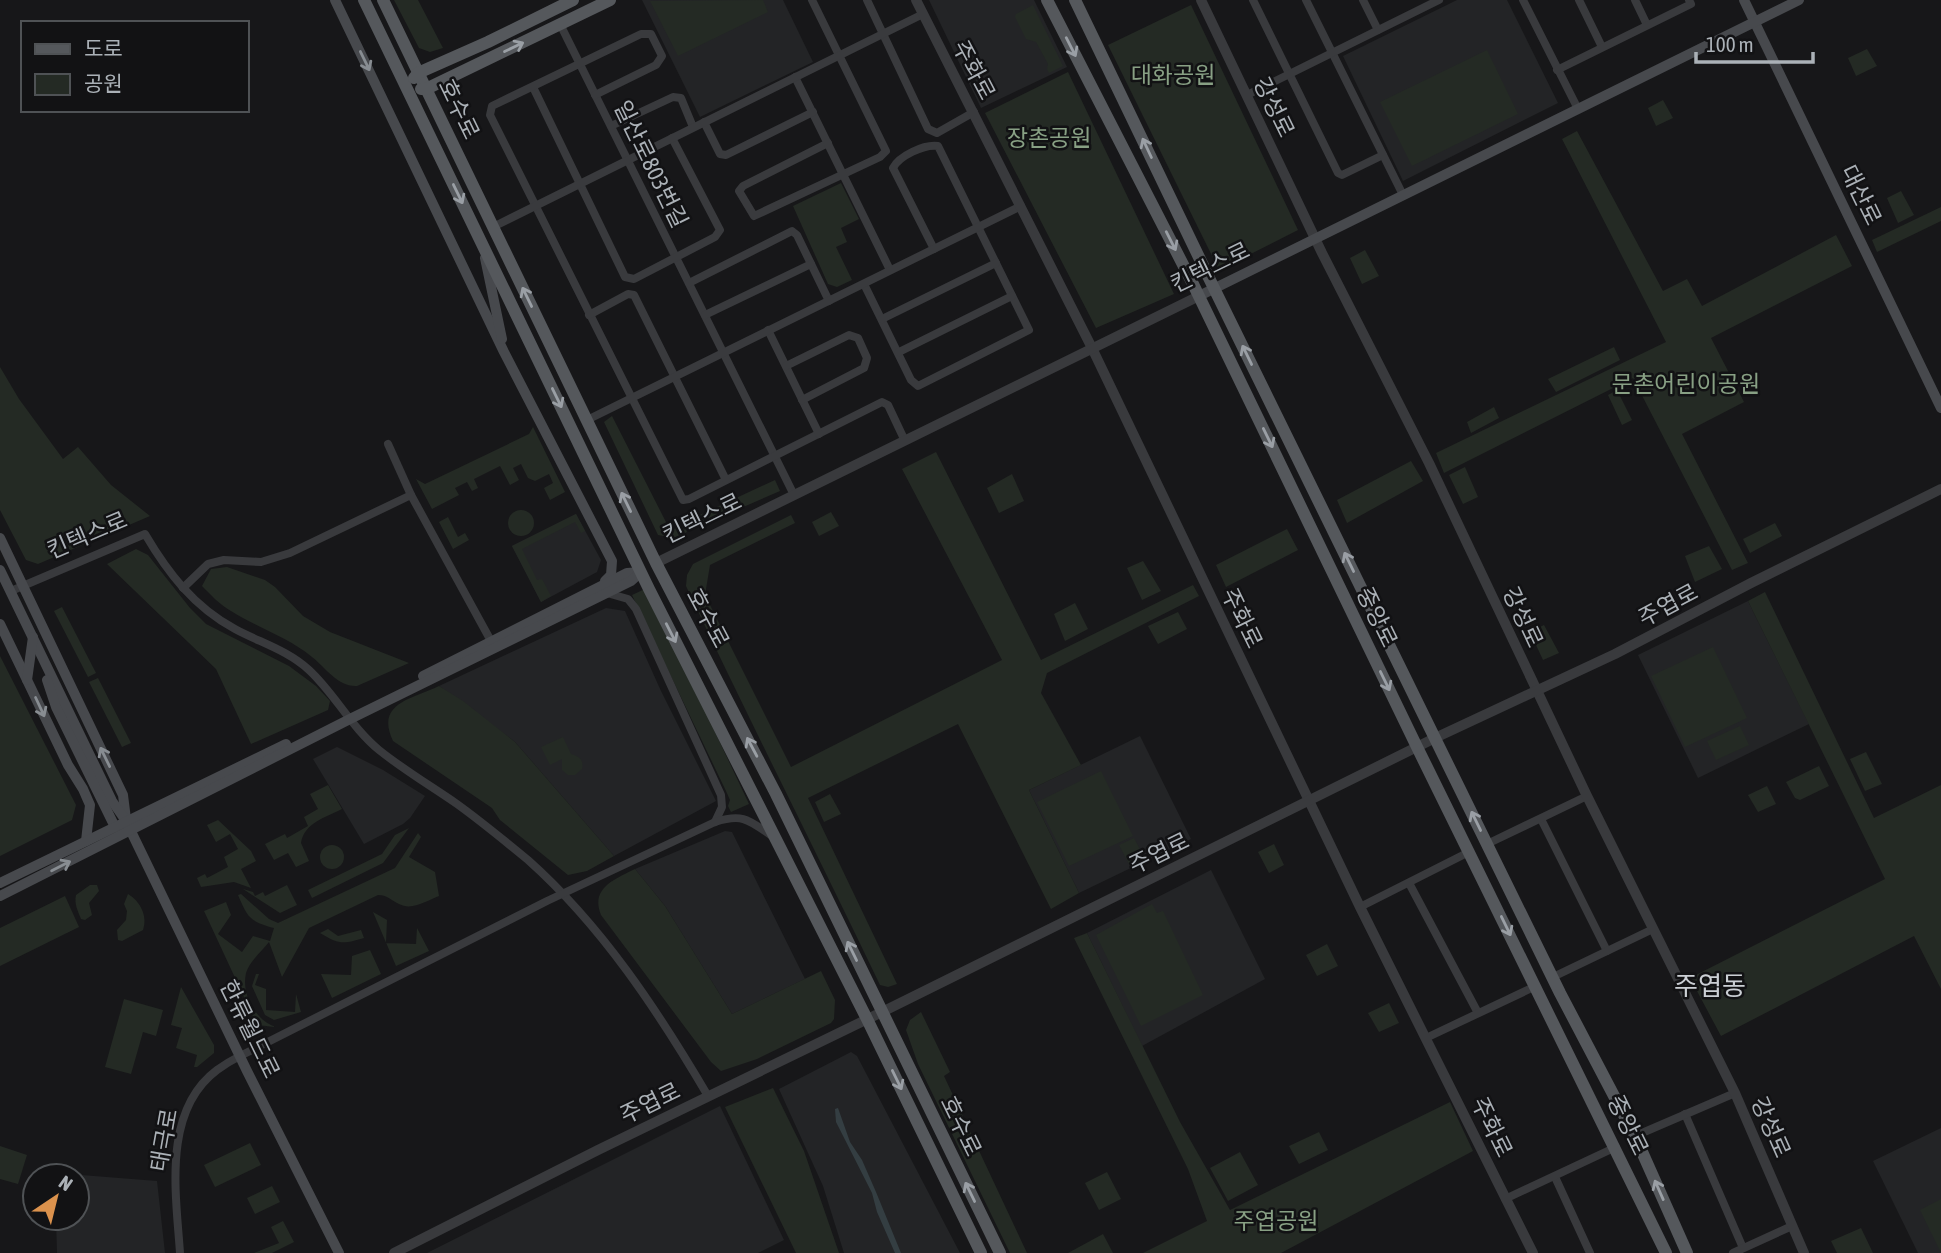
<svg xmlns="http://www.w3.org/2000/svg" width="1941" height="1253" font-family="'Asap Condensed','Noto Sans KR',sans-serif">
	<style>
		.built { fill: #232426 }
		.green { fill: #242a24 }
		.water { fill: #343e42 }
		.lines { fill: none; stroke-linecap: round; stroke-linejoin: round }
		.minor { stroke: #393a3d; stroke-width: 8 }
		.tertiary { stroke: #393a3d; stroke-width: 10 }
		.secondary { stroke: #47494d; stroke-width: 10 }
		.primary { stroke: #55585c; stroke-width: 12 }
		.oneway { stroke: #9a9fa5 }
		.oneway2 { stroke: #888d92 }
		.labels { text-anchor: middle; stroke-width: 5; stroke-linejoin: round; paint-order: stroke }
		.street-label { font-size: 23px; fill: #abb1b7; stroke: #121214 }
		.park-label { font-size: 23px; fill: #88a084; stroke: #121214 }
		.quarter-label { font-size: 26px; fill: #cbcfd4; stroke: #121214 }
	</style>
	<rect width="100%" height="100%" fill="#171719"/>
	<!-- built -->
	<g class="built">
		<path d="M642 0H783L813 62 700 117Z"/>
		<path d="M929 0H1034L1067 67 981 108Z"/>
		<path d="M1457 0H1507L1558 103 1403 181 1343 56Z"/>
		<path d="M576 514 601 560 597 572 541 602 512 546Z"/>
		<path d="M1748 601 1809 724 1698 778 1638 655Z"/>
		<path d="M606 608 625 611 661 691 716 801 614 856 515 742 439 686Z"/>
		<path d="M1140 736 1191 839 1079 893 1029 790Z"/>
		<path d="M337 747 383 770 425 796 410 818 403 824 364 844 313 759Z"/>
		<path d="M725 831 732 832 805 979 732 1014 665 906 635 869Z"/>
		<path d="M1211 870 1265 979 1142 1046 1087 933Z"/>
		<path d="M851 1052 857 1056 960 1253H844L823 1186 779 1089Z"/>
		<path d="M720 1106 784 1240 758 1253H427Z"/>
		<path d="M1941 1128V1253H1918L1873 1161Z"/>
		<path d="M56 1173 157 1181 165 1253H57L56 1218H77V1176H56Z"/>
	</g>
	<!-- green -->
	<g class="green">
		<path d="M394 0H418L443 48 430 52 419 48Z"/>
		<path d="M763 0 768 12 678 56 650 1Z"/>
		<path d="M1033 5 1063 66 1049 73 1047 69 1048 64 1036 42 1026 39 1015 17 1016 14Z"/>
		<path d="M1191 5 1298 230 1219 270 1108 45Z"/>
		<path d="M1867 49 1877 66 1856 76 1848 58Z"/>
		<path d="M1487 50 1518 114 1412 166 1380 102Z"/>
		<path d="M1068 72 1174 294 1096 328 985 113Z"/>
		<path d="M1663 100 1673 118 1656 126 1648 108Z"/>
		<path d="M1577 131 1663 291 1687 279 1702 306 1836 235 1852 266 1711 338 1744 402 1682 434 1748 563 1732 570 1633 378 1444 473 1436 453 1666 342 1562 139Z"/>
		<path d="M841 183 859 219 841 228 847 242 836 247 852 280 837 287 828 284 793 206Z"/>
		<path d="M1901 191 1914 215 1898 223 1887 198Z"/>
		<path d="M1941 207V221L1877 252 1872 240Z"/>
		<path d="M1365 250 1379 276 1362 284 1350 258Z"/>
		<path d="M1614 347 1620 360 1556 392 1548 379Z"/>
		<path d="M0 367 19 399 63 459 78 447 111 485 150 516 38 564 26 560 0 510Z"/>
		<path d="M1617 390 1632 420 1622 425 1608 395Z"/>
		<path d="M1494 407 1499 418 1471 433 1467 422Z"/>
		<path d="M612 416 669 528 674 529 684 525 687 532 674 538 658 535 604 422Z"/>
		<path d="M533 427 565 492 550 500 544 488 553 483 549 474 535 481 528 478 521 464 513 468 519 480 510 485 500 466 474 479 478 488 472 491 467 482 455 488 459 495 432 509 416 479 425 484 529 434Z"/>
		<path d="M936 452 1041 660 1193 585 1199 596 1047 673 1041 693 1081 765 1029 790 1079 893 1051 909 958 724 808 798 897 984 888 987 880 985C816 851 749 720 686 586L687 575 693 564 791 515 795 523 710 565 705 595 791 767 1002 660 902 469Z"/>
		<path d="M1411 461 1423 481 1347 523 1337 500Z"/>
		<path d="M1465 467 1478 497 1463 504 1449 475Z"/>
		<path d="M1012 474 1024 501 999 513 987 488Z"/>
		<path d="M775 480 780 491 695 528 691 519Z"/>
		<circle cx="521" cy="523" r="13"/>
		<path d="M831 512 839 526 819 536 812 522Z"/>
		<path d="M576 514 585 531 581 533 575 522 522 549 537 580 542 579 551 596 541 602 512 546Z"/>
		<path d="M448 517 458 537 465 533 469 540 453 549 439 522Z"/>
		<path d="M1775 523 1782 536 1750 553 1743 539Z"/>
		<path d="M1287 529 1298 550 1226 587 1216 565Z"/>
		<path d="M1709 546 1722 569 1695 582 1685 556Z"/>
		<path d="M136 549 148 555 190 608 206 624 289 666 316 686 330 701 328 710 251 744 216 669 107 564Z"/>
		<path d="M1143 561 1161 591 1142 600 1127 568Z"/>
		<path d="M227 567 265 580 275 587 303 616 330 632 409 663 357 686C338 687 326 668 312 657 288 637 258 628 231 611 220 605 211 595 202 586L211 569Z"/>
		<path d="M647 588 749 804 731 812 728 806 730 800 726 791 632 595Z"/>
		<path d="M1765 592 1874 818 1941 785V989L1914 936 1721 1036 1690 978 1885 879 1748 601Z"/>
		<path d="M1075 603 1088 629 1065 641 1054 614Z"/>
		<path d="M62 607 96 673 88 677 54 611Z"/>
		<path d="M1178 612 1187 629 1158 644 1148 626Z"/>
		<path d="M1544 625 1559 653 1543 660 1530 632Z"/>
		<path d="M1713 647 1747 718 1685 747 1651 676Z"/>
		<path d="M0 656 76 805 72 820 0 856Z"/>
		<path d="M98 678 131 743 122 747 89 682Z"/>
		<path d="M439 686 463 701 515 742 614 856 587 871 568 875 500 820 492 808 393 741C375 703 412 699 439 686Z"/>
		<path d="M1740 726 1749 745 1716 760 1707 741Z"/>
		<path d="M563 737 571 754C579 756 584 760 582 769L575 775H568L562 770V759L550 765 541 747Z"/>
		<path d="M1866 752 1882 784 1865 791 1850 759Z"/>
		<path d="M1819 766 1829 786 1800 800 1795 798 1786 782Z"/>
		<path d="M1101 771 1133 836 1069 866 1037 802Z"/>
		<path d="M328 785 342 809C326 817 304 823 301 843L309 861 296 867 288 853 274 860 265 844 285 834 287 838 308 826 304 817 318 809 310 794Z"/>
		<path d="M1767 786 1776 804 1758 812 1748 795Z"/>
		<path d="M830 794 841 814 824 822 815 802Z"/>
		<path d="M218 820 251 851 256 861 241 869 251 888 234 882 201 887 197 878 205 874 207 878 228 867 224 857 238 849 230 834 216 842 207 825Z"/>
		<path d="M409 828 383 863 312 898 308 890 382 854 395 835Z"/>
		<path d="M418 833 421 837 409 857 435 872 439 896C426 901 412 911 399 904 391 900 387 895 378 895L309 928 282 977 269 942C262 951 249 962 246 973 241 995 256 1021 276 1027L257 1025 204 911 226 902 231 915 218 934 242 952 253 936 270 941 274 928C249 921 248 918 238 895L241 894 269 919 278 923 395 868Z"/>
		<path d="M1134 838 1145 859 1130 866 1119 845Z"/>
		<path d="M1274 844 1284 865 1269 873 1258 852Z"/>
		<circle cx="332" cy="857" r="12"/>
		<path d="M635 869 665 906 732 1014 821 971 835 1000 834 1019 831 1023 757 1059 721 1071 711 1062 601 915C590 888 615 879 635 869Z"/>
		<path d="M90 885H97L99 891 89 903 92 915 85 920 81 919C78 911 74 904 76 895Z"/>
		<path d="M287 885 297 905 280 913 243 889 253 892 255 896 263 892 265 896Z"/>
		<path d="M128 894C140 901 148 916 143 930L122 941 118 940 117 930 126 920 127 911 124 904Z"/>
		<path d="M65 896 79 927 0 966V928Z"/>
		<path d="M1152 904 1157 913 1163 911 1203 995 1141 1026 1096 935Z"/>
		<path d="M373 912 387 920 386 943 416 944 417 928 429 951 396 966Z"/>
		<path d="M328 929 338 936 361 930 364 938C343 944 340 945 320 933Z"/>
		<path d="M1087 933 1180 1122 1230 1210 1450 1102 1473 1151 1281 1253H1143L1207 1221 1188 1169 1074 938Z"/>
		<path d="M1327 944 1338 966 1317 976 1306 955Z"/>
		<path d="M370 950 381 974 332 998 321 974 351 975 352 956Z"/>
		<path d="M256 974H259L255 985 266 989V1010L295 1012 296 994 301 1012 274 1020 265 1015 252 986Z"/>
		<path d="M181 987 214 1045V1053L197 1067H194L197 1055 176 1048 182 1028 171 1025Z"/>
		<path d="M124 999 163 1010 156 1036 143 1032 131 1074 105 1067Z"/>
		<path d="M1389 1003 1399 1023 1379 1032 1368 1013Z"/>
		<path d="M921 1012 950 1072 944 1076 1027 1253H1010L918 1064 906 1030 910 1020Z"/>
		<path d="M773 1088 804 1151 839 1253H796L725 1107Z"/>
		<path d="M1319 1132 1328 1150 1299 1164 1289 1146Z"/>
		<path d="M250 1143 261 1165 215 1187 204 1165Z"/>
		<path d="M0 1146 27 1155 18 1184 0 1179Z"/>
		<path d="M1240 1152 1258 1185 1228 1201 1210 1168Z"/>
		<path d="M1107 1172 1121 1199 1099 1210 1085 1183Z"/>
		<path d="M272 1186 280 1202 255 1214 247 1198Z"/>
		<path d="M1941 1199V1253L1920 1210Z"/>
		<path d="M283 1221 294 1242 272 1253H254L279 1243 271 1227Z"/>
		<path d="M1861 1228 1873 1253H1837L1831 1241Z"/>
		<path d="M1103 1234 1113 1253H1068Z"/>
	</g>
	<!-- water -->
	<path class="water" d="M838 1108 850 1142 862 1160 876 1192 901 1253H895L877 1212 872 1193 836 1122 835 1109Z"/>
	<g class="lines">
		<!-- minor -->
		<g class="minor">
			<path d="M812 0 886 151 880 157 754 216 739 191 743 186 828 143"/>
			<path d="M867 0 928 129 937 133 974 112"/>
			<path d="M1253 0 1338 173 1342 175 1383 155"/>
			<path d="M1306 0 1403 195"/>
			<path d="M1363 0 1378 30"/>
			<path d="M1523 0 1578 109"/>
			<path d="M1579 0 1602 47"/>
			<path d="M1635 0 1647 25"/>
			<path d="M560 24 794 495"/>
			<path d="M1557 70 1691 4 1689 0"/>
			<path d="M795 77 890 270"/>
			<path d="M533 87 625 277 634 279 715 237 720 230 672 138"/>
			<path d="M595 95 656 65 662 56 651 34H641L492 106 490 115 683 500 689 499 882 402 888 405 905 441"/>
			<path d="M1247 95 1439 0"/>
			<path d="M704 122 720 154 726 155 813 112"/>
			<path d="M611 126 673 97 681 98 693 127"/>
			<path d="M493 227 923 14"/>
			<path d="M689 283 792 231 797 235 829 301"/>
			<path d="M864 284 911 380 918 386 1029 330 938 146C924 144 899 156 893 168L934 249"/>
			<path d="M589 315 628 294 634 295 726 480"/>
			<path d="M705 315 811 264"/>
			<path d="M882 319 996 263"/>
			<path d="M768 330 819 434"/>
			<path d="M899 352 1012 296"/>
			<path d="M786 366 849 335 858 338 867 358 864 368 802 400"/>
			<path d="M587 420 1021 206"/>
			<path d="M388 444 411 495"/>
			<path d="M183 588 208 564 224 560 261 562 290 553 411 495 491 641"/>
			<path d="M11 591 145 534C168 573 194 607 235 629 261 643 287 650 309 670 335 694 351 727 379 750 404 770 431 786 457 804 482 822 505 841 528 860 602 926 658 1011 708 1096"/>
			<path d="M607 593 628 599 636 609 721 795 722 807 715 822"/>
			<path d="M1541 819 1607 951"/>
			<path d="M1487 844 1587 796"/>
			<path d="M1409 883 1478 1013"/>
			<path d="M1360 907 1469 852"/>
			<path d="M1553 977 1653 929"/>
			<path d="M1426 1038 1536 986"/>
			<path d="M1685 1114 1743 1248"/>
			<path d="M1635 1136 1735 1093"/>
			<path d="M1555 1177 1590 1253"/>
			<path d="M1505 1199 1616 1147"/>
			<path d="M180 1253C176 1194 162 1111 217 1070 224 1065 232 1060 240 1056L547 901 715 822C743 813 749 820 772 836"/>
			<path d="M1733 1253 1792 1226"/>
		</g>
		<!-- tertiary -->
		<g class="tertiary">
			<path d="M916 0 1092 348 1360 907 1533 1253"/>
			<path d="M1201 0 1322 253 1429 463 1587 796 1735 1093 1804 1253"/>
			<path d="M656 563 1199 296"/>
			<path d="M394 1253 598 1150 882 1012 1435 738 1615 654 1751 583 1941 489"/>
		</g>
		<!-- secondary -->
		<g class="secondary">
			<path d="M335 0 504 352 612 561 611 575 605 581"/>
			<path d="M1744 0 1941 408"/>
			<path d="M485 258 502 339"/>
			<path d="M1199 296 1799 0"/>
			<path d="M0 538 123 795 126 819"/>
			<path d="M0 570 112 801 126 821 247 1071 339 1253"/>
			<path d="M0 624 68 765 83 789 90 805 86 841"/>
			<path d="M423 676 627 573 641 572"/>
			<path d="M27 680 33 637"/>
			<path d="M47 680 56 707 115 827"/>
			<path d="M0 883 286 744"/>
			<path d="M0 896 350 719 631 581 641 572"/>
		</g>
		<!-- primary -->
		<g class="primary">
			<path d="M364 0 649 589 867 1019 981 1253"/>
			<path d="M383 0 656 563 776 794 1000 1253"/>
			<path d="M1047 0 1194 286 1417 747 1666 1253"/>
			<path d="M1075 0 1209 278 1560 993 1635 1136 1687 1253"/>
			<path d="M414 78 418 73 488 42 573 0"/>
			<path d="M421 89H426L610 0"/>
		</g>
	</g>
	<!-- one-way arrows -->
	<defs><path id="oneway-shaft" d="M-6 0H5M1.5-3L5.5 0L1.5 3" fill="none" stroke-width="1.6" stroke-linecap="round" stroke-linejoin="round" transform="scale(1.75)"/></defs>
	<g class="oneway">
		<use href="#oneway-shaft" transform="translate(514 47) rotate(-26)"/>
		<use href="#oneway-shaft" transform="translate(1071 47) rotate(63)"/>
		<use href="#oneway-shaft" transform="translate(1147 148) rotate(-115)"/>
		<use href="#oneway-shaft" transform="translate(458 194) rotate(64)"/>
		<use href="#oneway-shaft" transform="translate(1171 241) rotate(63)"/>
		<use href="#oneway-shaft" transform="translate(527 297) rotate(-116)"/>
		<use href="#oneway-shaft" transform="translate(1247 355) rotate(-116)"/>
		<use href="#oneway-shaft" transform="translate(557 398) rotate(64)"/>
		<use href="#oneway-shaft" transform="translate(1268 438) rotate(64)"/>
		<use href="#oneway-shaft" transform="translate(626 502) rotate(-116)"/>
		<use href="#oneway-shaft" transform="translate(1349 562) rotate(-116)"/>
		<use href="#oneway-shaft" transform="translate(671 633) rotate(63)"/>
		<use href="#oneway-shaft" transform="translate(1385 681) rotate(64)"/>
		<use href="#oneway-shaft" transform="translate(752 747) rotate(-118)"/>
		<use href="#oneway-shaft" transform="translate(1476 821) rotate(-116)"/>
		<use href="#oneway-shaft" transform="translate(1506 926) rotate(64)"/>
		<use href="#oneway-shaft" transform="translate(852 951) rotate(-116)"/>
		<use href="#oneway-shaft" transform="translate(897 1080) rotate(64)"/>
		<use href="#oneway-shaft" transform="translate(1659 1190) rotate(-114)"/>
		<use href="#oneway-shaft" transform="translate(970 1192) rotate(-116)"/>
	</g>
	<g class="oneway2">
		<use href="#oneway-shaft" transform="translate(365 61) rotate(64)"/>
		<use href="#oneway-shaft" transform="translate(40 707) rotate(65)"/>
		<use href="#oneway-shaft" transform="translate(105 757) rotate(-116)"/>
		<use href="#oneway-shaft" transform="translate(61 866) rotate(-27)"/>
	</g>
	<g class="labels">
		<!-- street labels -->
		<g class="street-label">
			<text transform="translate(974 70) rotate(62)" y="8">주화로</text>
			<text transform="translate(1274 107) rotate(64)" y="8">강성로</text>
			<text transform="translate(459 109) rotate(64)" y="8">호수로</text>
			<text transform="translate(651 164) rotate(64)" y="8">일산로803번길</text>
			<text transform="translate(1861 195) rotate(64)" y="8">대산로</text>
			<text transform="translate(1210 267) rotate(-26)" y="8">킨텍스로</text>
			<text transform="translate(702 518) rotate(-26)" y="8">킨텍스로</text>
			<text transform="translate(87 535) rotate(-23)" y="8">킨텍스로</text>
			<text transform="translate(1668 605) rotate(-28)" y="8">주엽로</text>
			<text transform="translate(1377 617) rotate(64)" y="8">중앙로</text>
			<text transform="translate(1523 617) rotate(65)" y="8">강성로</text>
			<text transform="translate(708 618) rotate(62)" y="8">호수로</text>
			<text transform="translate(1242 618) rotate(64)" y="8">주화로</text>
			<text transform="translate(1159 853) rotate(-26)" y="8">주엽로</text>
			<text transform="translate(250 1029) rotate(64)" y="8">한류월드로</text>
			<text transform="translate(650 1103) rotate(-26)" y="8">주엽로</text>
			<text transform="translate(1628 1125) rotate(64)" y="8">중앙로</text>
			<text transform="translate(961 1126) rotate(64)" y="8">호수로</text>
			<text transform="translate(1492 1127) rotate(64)" y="8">주화로</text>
			<text transform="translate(1771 1127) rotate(66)" y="8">강성로</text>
			<text transform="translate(164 1140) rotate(-80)" y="8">태극로</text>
		</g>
		<!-- park labels -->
		<g class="park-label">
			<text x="1173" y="83">대화공원</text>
			<text x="1049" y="146">장촌공원</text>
			<text x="1686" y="392">문촌어린이공원</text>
			<text x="1276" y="1229">주엽공원</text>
		</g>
		<!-- quarter labels -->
		<g class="quarter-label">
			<text x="1710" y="995">주엽동</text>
		</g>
	</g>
	<!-- legend -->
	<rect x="21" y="21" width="228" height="91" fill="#121214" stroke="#4f5255" stroke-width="2"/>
	<rect x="35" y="44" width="35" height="10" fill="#55585c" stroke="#4f5255" stroke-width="2"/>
	<text x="84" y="56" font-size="21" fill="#abb1b7">도로</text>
	<rect x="35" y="74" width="35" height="21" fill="#242a24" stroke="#4f5255" stroke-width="2"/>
	<text x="84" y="91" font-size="21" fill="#abb1b7">공원</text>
	<!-- north arrow -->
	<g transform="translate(56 1197) rotate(35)"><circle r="33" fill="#121214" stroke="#4f5255" stroke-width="2"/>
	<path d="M0-5L12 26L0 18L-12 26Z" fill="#db924d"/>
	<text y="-10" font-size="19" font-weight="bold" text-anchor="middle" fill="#abb1b7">N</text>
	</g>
	<!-- scale -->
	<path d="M1696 52v10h117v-10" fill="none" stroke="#abb1b7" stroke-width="3.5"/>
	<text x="1706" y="52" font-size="21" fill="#abb1b7" stroke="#121214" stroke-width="5" paint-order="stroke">100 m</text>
</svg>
